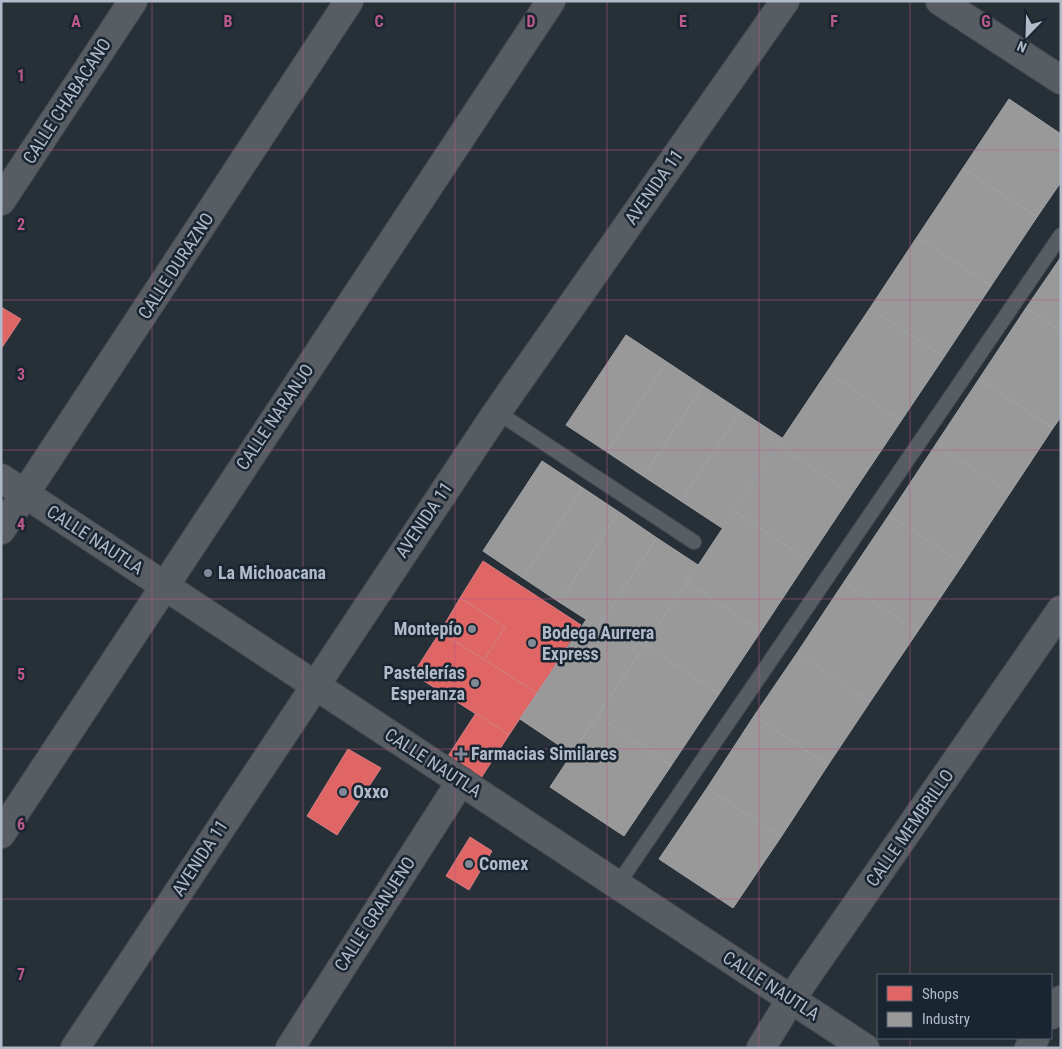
<svg xmlns="http://www.w3.org/2000/svg" width="1062" height="1049" font-family="'Roboto Condensed',sans-serif">
	<style>
		.shops { fill: #e06666; stroke: #d27f84 }
		.industry { fill: #999; stroke: #a0a3a7 }
		.lines { fill: none; stroke-linecap: round; stroke-linejoin: round }
		.service-casing { stroke: #464b51; stroke-width: 16 }
		.minor-casing { stroke: #464b51; stroke-width: 30 }
		.tertiary-casing { stroke: #464b51; stroke-width: 30 }
		.service { stroke: #585d64; stroke-width: 14 }
		.minor { stroke: #585d64; stroke-width: 28 }
		.tertiary { stroke: #585d64; stroke-width: 28 }
		.grid { fill: none; stroke: #bb5987; stroke-width: 1; stroke-opacity: 0.55 }
		.poi-dot { fill: #808996; stroke: #1a2532; stroke-width: 2 }
		.labels { text-anchor: middle; stroke-width: 5; stroke-linejoin: round; paint-order: stroke }
		.street-label { font-size: 18px; fill: #b0bac9; stroke: #1a2532 }
		.poi-label { font-size: 18px; font-weight: bold; fill: #b0bac9; stroke: #1a2532; text-anchor: start }
		.grid-label { font-size: 16px; text-anchor: middle; font-weight: bold; fill: #bb5987; stroke: #1a2532; stroke-width: 5; stroke-linejoin: round; paint-order: stroke }
	</style>
	<rect width="100%" height="100%" fill="#272f37"/>
	<!-- shops -->
	<g class="shops">
		<path d="M1 307 21 319 1 349Z"/>
		<path d="M483 561 581 625 537 693 484 660 505 627 460 598Z"/>
		<path d="M460 598 505 627 484 660 440 632Z"/>
		<path d="M440 632 537 693 509 735 413 674Z"/>
		<path d="M476 713 509 735 481 778 448 756Z"/>
		<path d="M348 749 381 768 337 835 307 816Z"/>
		<path d="M470 837 492 851 469 890 446 876Z"/>
	</g>
	<!-- industry -->
	<g class="industry">
		<path d="M1009 99 1061 134V182L1037 217 963 168Z"/>
		<path d="M963 168 1037 217 991 286 917 237Z"/>
		<path d="M917 237 991 286 944 357 870 308Z"/>
		<path d="M1061 257V331L1026 308Z"/>
		<path d="M870 308 944 357 901 421 827 372Z"/>
		<path d="M1026 308 1061 331V417L1053 428 979 379Z"/>
		<path d="M626 335 667 362 607 452 566 425Z"/>
		<path d="M667 362 703 386 643 476 607 452Z"/>
		<path d="M827 372 901 421 852 494 778 445Z"/>
		<path d="M979 379 1053 428 1010 493 936 444Z"/>
		<path d="M703 386 741 411 681 501 643 476Z"/>
		<path d="M741 411 782 438 722 528 681 501Z"/>
		<path d="M936 444 1010 493 963 564 889 515Z"/>
		<path d="M778 445 852 494 808 560 734 511Z"/>
		<path d="M542 461 583 488 523 578 483 551Z"/>
		<path d="M583 488 619 512 559 602 523 578Z"/>
		<path d="M734 511 808 560 761 631 687 582Z"/>
		<path d="M619 512 657 538 598 627 559 602Z"/>
		<path d="M889 515 963 564 918 631 844 582Z"/>
		<path d="M657 538 698 565 639 654 598 627Z"/>
		<path d="M687 582 761 631 719 694 645 645Z"/>
		<path d="M844 582 918 631 870 702 797 653Z"/>
		<path d="M586 620 639 654 572 754 520 719Z"/>
		<path d="M645 645 719 694 671 766 597 716Z"/>
		<path d="M797 653 870 702 828 765 754 716Z"/>
		<path d="M597 716 671 766 624 836 550 787Z"/>
		<path d="M754 716 828 765 781 837 707 788Z"/>
		<path d="M707 788 781 837 733 908 659 859Z"/>
	</g>
	<g class="lines">
		<!-- service casing -->
		<g class="service-casing">
			<g id="service">
				<path d="M497 412 694 542"/>
				<path d="M618 884 1061 235"/>
			</g>
		</g>
		<!-- minor casing -->
		<g class="minor-casing">
			<g id="minor">
				<path d="M940 1 1061 80"/>
				<path d="M1 201 133 1"/>
				<path d="M1 478 865 1048"/>
				<path d="M1 530 349 1"/>
				<path d="M1 834 551 1"/>
				<path d="M1051 1015 1061 1000"/>
				<path d="M290 1048 461 781"/>
				<path d="M761 1048 791 999 1061 610"/>
				<path d="M1029 1048 1035 1038"/>
			</g>
		</g>
		<!-- tertiary casing -->
		<g class="tertiary-casing">
			<path id="tertiary" d="M75 1048 497 412 785 1"/>
		</g>
		<!-- service -->
		<use href="#service" class="service"/>
		<!-- minor -->
		<use href="#minor" class="minor"/>
		<!-- tertiary -->
		<use href="#tertiary" class="tertiary"/>
	</g>
	<!-- grid -->
	<path class="grid" d="M152 1V1048M303 1V1048M455 1V1048M607 1V1048M759 1V1048M910 1V975M1 150H1061M1 300H1061M1 450H1061M1 599H1061M1 749H1061M1 899H1061M910 1038V1048"/>
	<!-- markers -->
	<g class="poi-dot">
		<circle cx="208" cy="573" r="5"/>
		<circle cx="472" cy="629" r="5"/>
		<circle cx="532" cy="643" r="5"/>
		<circle cx="475" cy="683" r="5"/>
		<path d="M458.5 746.5h5v5h5v5h-5v5h-5v-5h-5v-5h5z"/>
		<circle cx="343" cy="792" r="5"/>
		<circle cx="469" cy="864" r="5"/>
	</g>
	<g class="labels">
		<!-- street labels -->
		<g class="street-label">
			<text transform="translate(67 101) rotate(-57)" y="6">CALLE CHABACANO</text>
			<text transform="translate(654 187) rotate(-55)" y="6">AVENIDA 11</text>
			<text transform="translate(176 266) rotate(-57)" y="6">CALLE DURAZNO</text>
			<text transform="translate(275 417) rotate(-56)" y="6">CALLE NARANJO</text>
			<text transform="translate(424 520) rotate(-56)" y="6">AVENIDA 11</text>
			<text transform="translate(95 540) rotate(33)" y="6">CALLE NAUTLA</text>
			<text transform="translate(433 763) rotate(33)" y="6">CALLE NAUTLA</text>
			<text transform="translate(910 828) rotate(-55)" y="6">CALLE MEMBRILLO</text>
			<text transform="translate(200 858) rotate(-57)" y="6">AVENIDA 11</text>
			<text transform="translate(375 914) rotate(-57)" y="6">CALLE GRANJENO</text>
			<text transform="translate(771 986) rotate(33)" y="6">CALLE NAUTLA</text>
		</g>
		<!-- poi labels -->
		<g class="poi-label">
			<text x="218" y="579">La Michoacana</text>
			<text x="462" y="635" text-anchor="end">Montepío</text>
			<text x="542" y="639">Bodega Aurrera<tspan x="542" dy="21">Express</tspan></text>
			<text x="465" y="679" text-anchor="end">Pastelerías<tspan x="465" dy="21">Esperanza</tspan></text>
			<text x="471" y="760">Farmacias Similares</text>
			<text x="353" y="798">Oxxo</text>
			<text x="479" y="870">Comex</text>
		</g>
	</g>
	<g class="grid-label">
		<text x="76" y="27">A</text>
		<text x="228" y="27">B</text>
		<text x="379" y="27">C</text>
		<text x="531" y="27">D</text>
		<text x="683" y="27">E</text>
		<text x="834" y="27">F</text>
		<text x="986" y="27">G</text>
		<text x="21" y="81">1</text>
		<text x="21" y="230">2</text>
		<text x="21" y="380">3</text>
		<text x="21" y="530">4</text>
		<text x="21" y="680">5</text>
		<text x="21" y="830">6</text>
		<text x="21" y="980">7</text>
	</g>
	<!-- border -->
	<rect width="1062" height="1049" fill="none" stroke="#b0bac9" stroke-width="5"/>
	<!-- legend -->
	<rect x="877" y="974" width="175" height="65" fill="#1a2532" stroke="#56616e"/>
	<rect x="887" y="986" width="25" height="15" fill="#e06666" stroke="#56616e"/>
	<text x="922" y="999" font-size="15" fill="#b0bac9">Shops</text>
	<rect x="887" y="1012" width="25" height="15" fill="#999999" stroke="#56616e"/>
	<text x="922" y="1024" font-size="15" fill="#b0bac9">Industry</text>
	<!-- north arrow -->
	<g transform="translate(1027 35) rotate(203)" stroke="#1a2532" stroke-width="4" paint-order="stroke">
	<path d="M0-4L9 19L0 12L-9 19Z" fill="#b0bac9"/>
	<text y="-8" font-size="14" font-weight="bold" text-anchor="middle" fill="#b0bac9">N</text>
	</g>
</svg>
